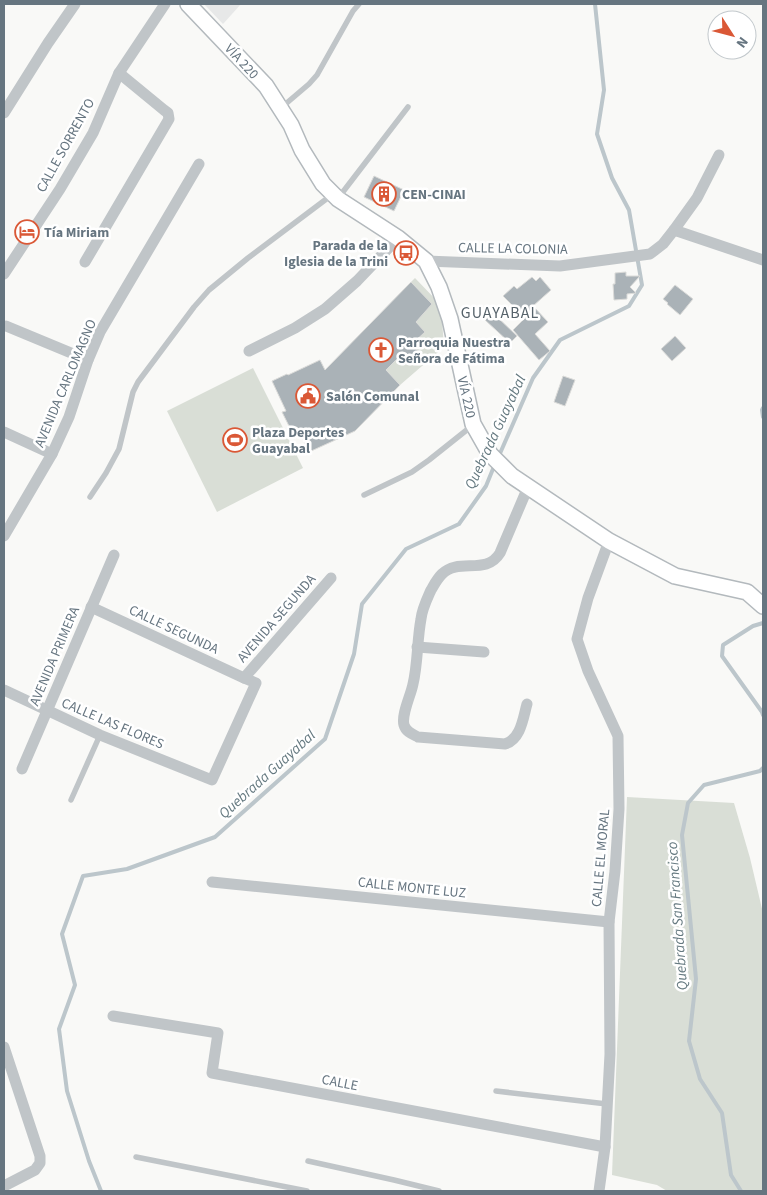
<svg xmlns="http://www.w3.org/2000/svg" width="767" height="1195" font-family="'Source Sans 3',sans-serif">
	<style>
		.built { fill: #e7e8e8 }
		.green { fill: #d9ded6 }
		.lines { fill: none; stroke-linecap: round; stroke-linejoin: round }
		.stream { stroke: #bcc6cb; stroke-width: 4 }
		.building { fill: #aab2b7; stroke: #dbdbd9 }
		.secondary-casing { stroke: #b3b9bd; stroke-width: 18 }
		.lane { stroke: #c0c5c8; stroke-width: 5.5 }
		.street { stroke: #c0c5c8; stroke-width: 11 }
		.secondary { stroke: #fff; stroke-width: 15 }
		.labels { text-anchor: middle; stroke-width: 5; stroke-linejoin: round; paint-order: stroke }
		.street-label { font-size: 14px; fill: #667580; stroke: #fff }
		.poi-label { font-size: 14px; font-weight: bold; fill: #667580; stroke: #fff; text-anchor: start }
		.water-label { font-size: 15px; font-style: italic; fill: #667a81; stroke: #fff }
		.quarter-label { font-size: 16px; letter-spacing: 1px; fill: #57636b; stroke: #fff }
	</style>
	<rect width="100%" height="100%" fill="#f9f9f7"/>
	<!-- built -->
	<path class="built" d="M204 4H241L223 24Z"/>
	<!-- green -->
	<g class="green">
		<path d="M415 278 438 302 441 307 444 347 400 385 386 370 401 355 411 365 422 355 412 344 425 332 416 322 432 304 411 282Z"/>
		<path d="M253 368 303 468 217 512 167 411Z"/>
		<path d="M627 797 734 803 750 858 763 913V1191H667L657 1185 612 1175Z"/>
	</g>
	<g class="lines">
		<!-- stream -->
		<g class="stream">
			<path d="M763 408 762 410 763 417"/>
			<path d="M498 458 533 378 560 340 629 306 642 285 629 210 612 178 597 134 604 90 595 4"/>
			<path d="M763 623 753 626 723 645 722 656 762 712 763 715"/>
			<path d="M101 1191 89 1161 67 1091 59 1029 75 985 62 934 83 876 127 869 215 837 325 739 354 654 362 604 406 549 459 524 486 486 495 464"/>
			<path d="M741 1191 731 1175 722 1113 700 1079 689 1041 696 979 682 835 688 803 704 785 760 771 763 768"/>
		</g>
	</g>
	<!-- building -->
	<g class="building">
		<path d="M374 176 404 190 394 211 364 197Z"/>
		<path d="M626 272V276H640L630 287 636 293 627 294V299L614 300 613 284H615V273Z"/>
		<path d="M532 277 536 281 540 277 551 290 533 306 548 322 535 334 550 351 539 360 513 330 525 318 503 296 514 286 517 289Z"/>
		<path d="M411 282 432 304 416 322 425 332 412 344 422 355 411 365 401 355 386 370 400 385 355 431 309 452 297 427 291 430 282 412 286 411 272 381 287 374 288 375 320 360 325 370Z"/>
		<path d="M675 285 693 299 680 315 667 304 668 303 663 299Z"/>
		<path d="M492 312 517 336 510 343 485 320Z"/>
		<path d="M675 336 686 348 672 361 661 349Z"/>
		<path d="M563 376 575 380 565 406 554 402Z"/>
	</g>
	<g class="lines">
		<!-- secondary casing -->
		<g class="secondary-casing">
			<path id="secondary" d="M188 4 266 86 291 125 302 150 323 184 338 199 398 238 426 261 439 287 450 319 473 424 490 454 512 476 609 541 675 576 747 592 763 606"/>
		</g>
		<!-- lane -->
		<g class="lane">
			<path d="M282 107 309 84 317 75 353 11 359 4"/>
			<path d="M339 197 408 107"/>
			<path d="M364 495 412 472 429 460 473 425"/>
			<path d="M90 497 106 473 119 449 133 392 138 382 194 307 209 290 248 258 333 194"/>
			<path d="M71 800 100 735"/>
			<path d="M496 1091 607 1104"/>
			<path d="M136 1157 307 1191"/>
			<path d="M308 1161 394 1180 439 1191"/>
		</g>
		<!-- street -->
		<g class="street">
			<path d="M4 113 48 43 75 4"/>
			<path d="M674 230 697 198 719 155"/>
			<path d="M426 261 560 266 650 254 663 244 674 230 763 260"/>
			<path d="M85 262 169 119 168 113 164 110 119 73"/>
			<path d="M4 274 60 189 93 133 119 73 165 4"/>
			<path d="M6 326 88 360"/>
			<path d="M249 351 295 328 325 309 357 281 398 238"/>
			<path d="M4 432 52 454"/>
			<path d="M4 536 52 454 69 417 88 360 100 332 199 164"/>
			<path d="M91 607 244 678"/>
			<path d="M417 647 484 652"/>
			<path d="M4 690 100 735 212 780 256 683 244 678 331 578"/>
			<path d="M527 704C523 718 521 739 505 744L418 737C412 734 406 732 404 725 401 715 411 695 413 684 418 663 417 640 421 619 422 609 427 599 431 590 434 585 437 579 442 574 459 557 486 576 500 553L528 487"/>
			<path d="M22 769 114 555"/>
			<path d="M212 882 609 922"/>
			<path d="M113 1016 218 1033 212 1073 605 1147"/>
			<path d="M4 1047 40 1156V1163L35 1170 4 1186"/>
			<path d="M599 1191 605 1147 610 1054 609 922 615 871 619 809 618 736 588 671 577 639 588 598 609 541"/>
		</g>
		<!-- secondary -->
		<use href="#secondary" class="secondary"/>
	</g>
	<!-- icons -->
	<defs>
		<g id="building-ring" transform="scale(1.25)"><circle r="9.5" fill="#fff" stroke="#da5836" stroke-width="1.5"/><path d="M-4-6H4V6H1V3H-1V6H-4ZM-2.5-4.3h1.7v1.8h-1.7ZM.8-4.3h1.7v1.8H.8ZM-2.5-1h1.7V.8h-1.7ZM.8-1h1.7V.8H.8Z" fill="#da5836"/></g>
		<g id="hotel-ring" transform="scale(1.25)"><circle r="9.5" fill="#fff" stroke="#da5836" stroke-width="1.5"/><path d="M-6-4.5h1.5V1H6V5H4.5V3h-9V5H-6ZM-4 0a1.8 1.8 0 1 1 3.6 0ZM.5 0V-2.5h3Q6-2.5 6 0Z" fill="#da5836"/></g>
		<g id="bus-ring" transform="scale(1.25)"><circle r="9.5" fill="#fff" stroke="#da5836" stroke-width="1.5"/><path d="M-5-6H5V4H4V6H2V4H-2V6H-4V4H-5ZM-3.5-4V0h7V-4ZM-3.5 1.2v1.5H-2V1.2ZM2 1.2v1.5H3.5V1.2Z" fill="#da5836"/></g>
		<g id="church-ring" transform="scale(1.25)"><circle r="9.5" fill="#fff" stroke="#da5836" stroke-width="1.5"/><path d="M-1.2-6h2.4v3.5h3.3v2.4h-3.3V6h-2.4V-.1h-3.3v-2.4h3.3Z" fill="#da5836"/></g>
		<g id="civic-ring" transform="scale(1.25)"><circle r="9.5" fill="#fff" stroke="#da5836" stroke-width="1.5"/><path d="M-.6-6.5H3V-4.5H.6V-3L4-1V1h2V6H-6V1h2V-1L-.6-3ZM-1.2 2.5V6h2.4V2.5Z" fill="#da5836"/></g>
		<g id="stadium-ring" transform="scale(1.25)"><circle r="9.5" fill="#fff" stroke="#da5836" stroke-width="1.5"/><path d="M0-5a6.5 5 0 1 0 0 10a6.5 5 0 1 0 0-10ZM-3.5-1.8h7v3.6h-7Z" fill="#da5836"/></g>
	</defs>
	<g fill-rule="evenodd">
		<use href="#building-ring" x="384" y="194"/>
		<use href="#hotel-ring" x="27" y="232"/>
		<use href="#bus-ring" x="406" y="253"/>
		<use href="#church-ring" x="381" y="350"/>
		<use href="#civic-ring" x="308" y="396"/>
		<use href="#stadium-ring" x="235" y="440"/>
	</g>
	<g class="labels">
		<!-- street labels -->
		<g class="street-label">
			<text transform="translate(242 61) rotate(47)" y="5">VÍA 220</text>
			<text transform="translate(65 145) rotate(-61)" y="5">CALLE SORRENTO</text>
			<text transform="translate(513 248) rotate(1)" y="5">CALLE LA COLONIA</text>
			<text transform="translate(65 383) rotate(-67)" y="5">AVENIDA CARLOMAGNO</text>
			<text transform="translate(467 397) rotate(77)" y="5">VÍA 220</text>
			<text transform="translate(276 618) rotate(-49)" y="5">AVENIDA SEGUNDA</text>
			<text transform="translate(174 629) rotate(25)" y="5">CALLE SEGUNDA</text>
			<text transform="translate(54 656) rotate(-67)" y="5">AVENIDA PRIMERA</text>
			<text transform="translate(113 723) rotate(23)" y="5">CALLE LAS FLORES</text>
			<text transform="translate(600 858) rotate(-85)" y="5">CALLE EL MORAL</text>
			<text transform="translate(412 887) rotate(6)" y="5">CALLE MONTE LUZ</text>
			<text transform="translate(340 1082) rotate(11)" y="5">CALLE</text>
		</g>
		<!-- poi labels -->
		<g class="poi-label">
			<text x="402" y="199">CEN-CINAI</text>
			<text x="44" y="237">Tía Miriam</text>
			<text x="388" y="250" text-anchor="end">Parada de la<tspan x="388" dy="16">Iglesia de la Trini</tspan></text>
			<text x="398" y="347">Parroquia Nuestra<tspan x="398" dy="16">Señora de Fátima</tspan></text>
			<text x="326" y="401">Salón Comunal</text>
			<text x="252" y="437">Plaza Deportes<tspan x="252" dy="16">Guayabal</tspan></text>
		</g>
		<!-- water labels -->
		<g class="water-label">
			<text transform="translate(495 432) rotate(-65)" y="5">Quebrada Guayabal</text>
			<text transform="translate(267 774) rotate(-42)" y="5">Quebrada Guayabal</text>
			<text transform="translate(677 916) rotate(-94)" y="5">Quebrada San Francisco</text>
		</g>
		<!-- quarter labels -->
		<g class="quarter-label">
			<text x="500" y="318">GUAYABAL</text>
		</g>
	</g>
	<!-- border -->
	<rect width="767" height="1195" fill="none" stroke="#667580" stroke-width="10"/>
	<!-- north arrow -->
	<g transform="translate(732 35) rotate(126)"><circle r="24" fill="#ffffff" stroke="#c2c8cc"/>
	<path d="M0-4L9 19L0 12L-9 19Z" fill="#da5836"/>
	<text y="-8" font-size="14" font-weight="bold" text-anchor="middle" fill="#667580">N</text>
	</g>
</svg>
